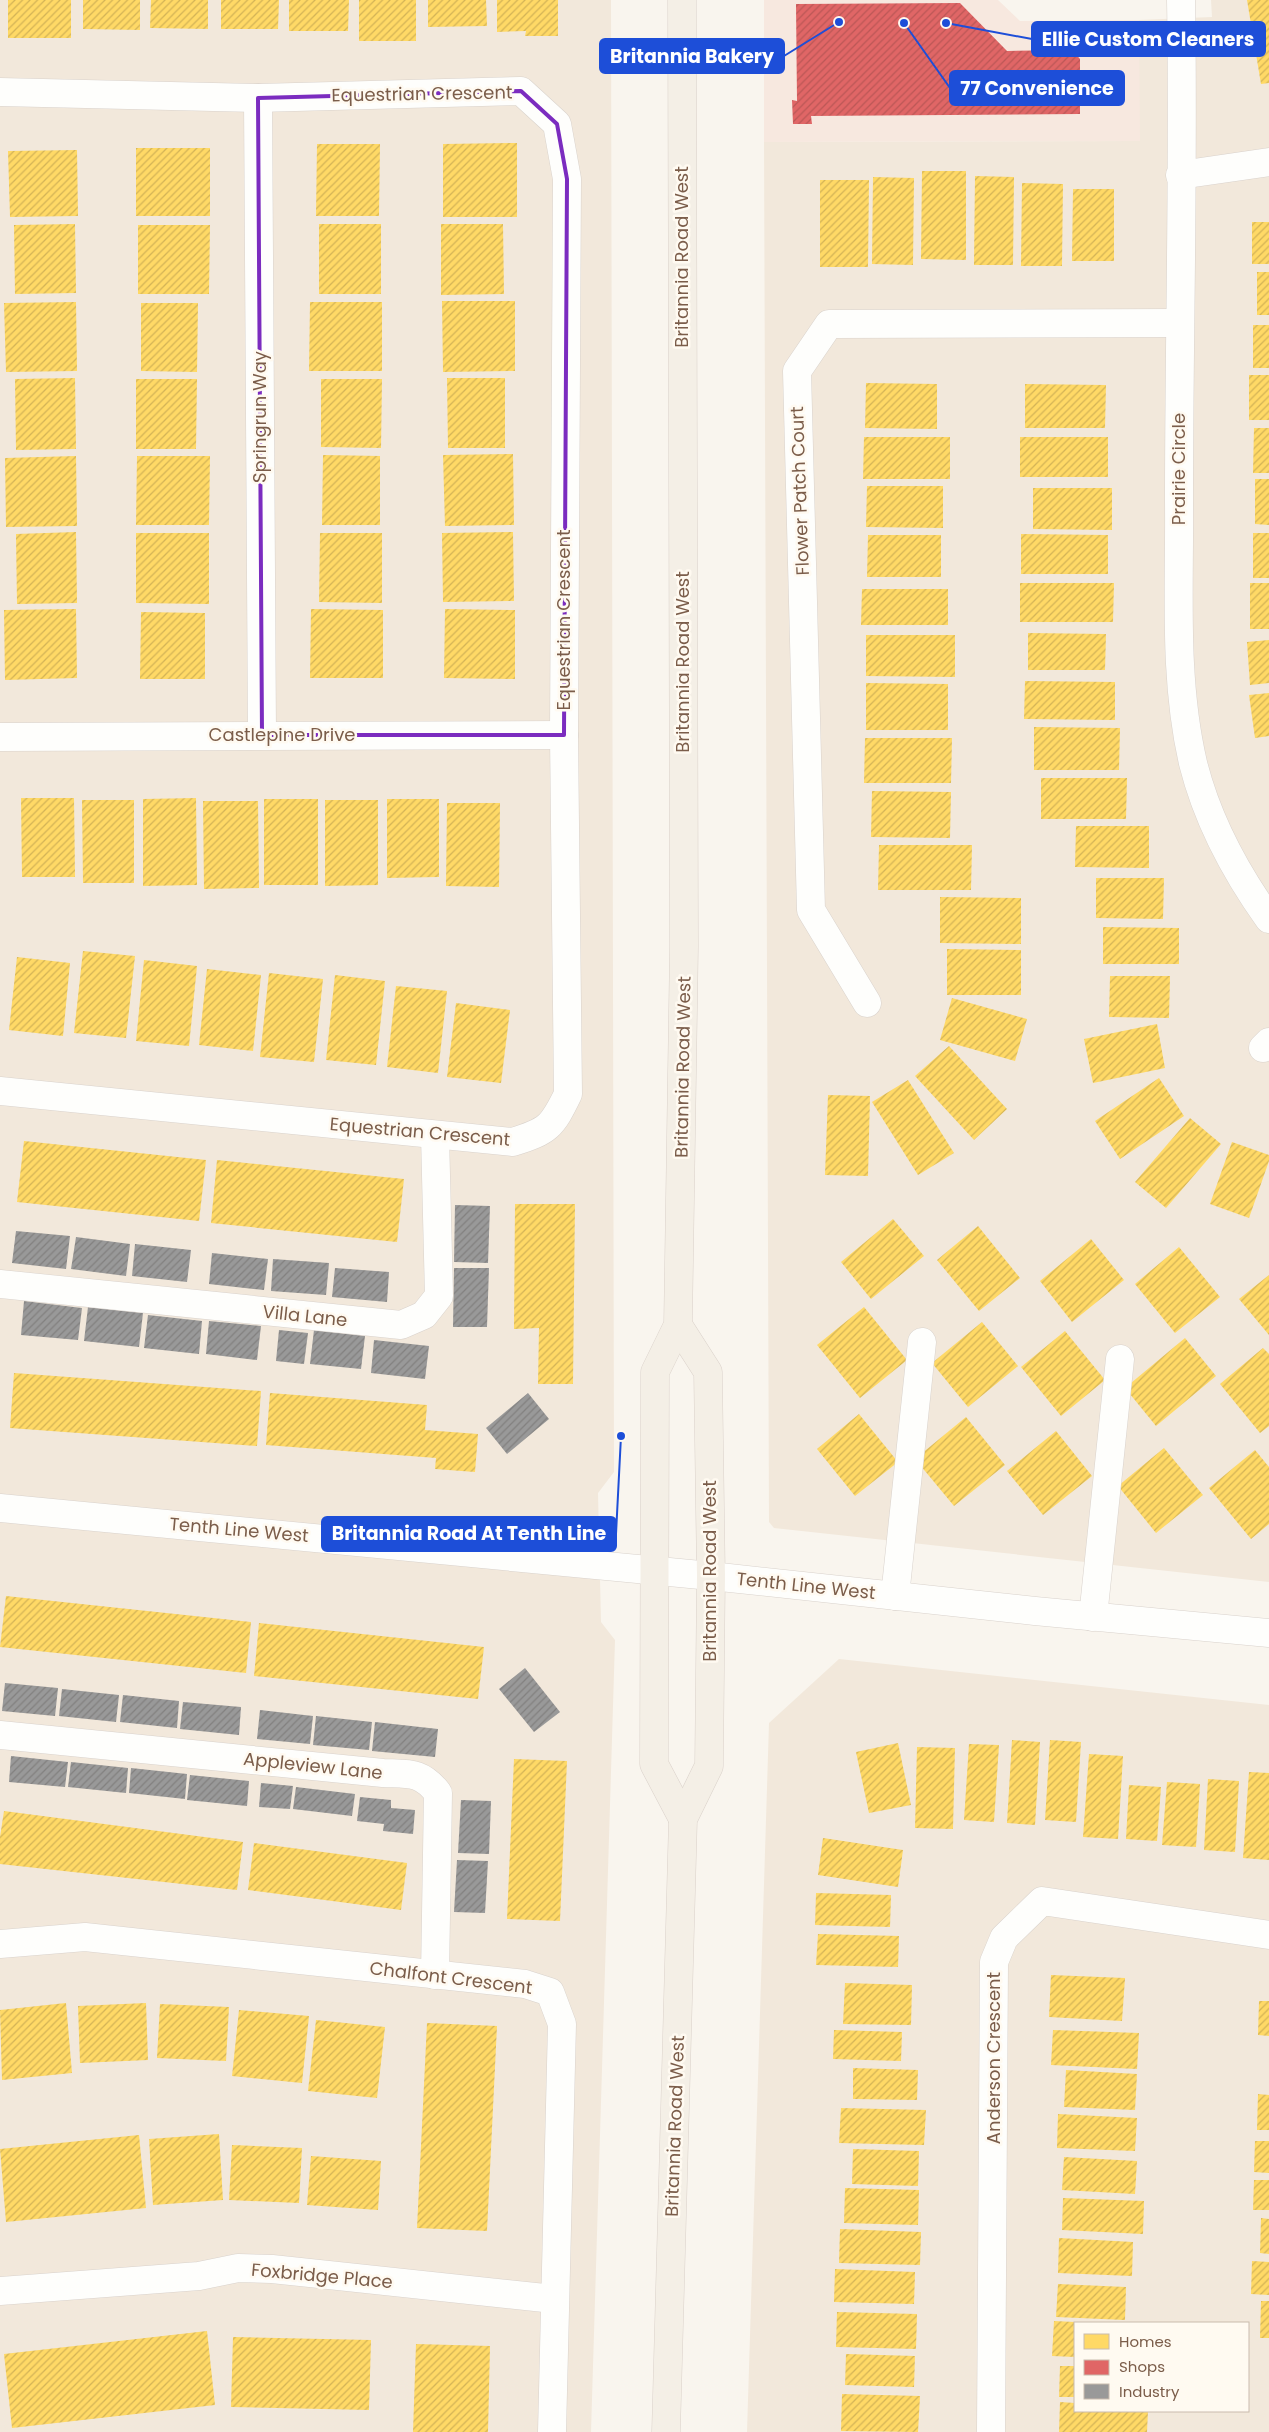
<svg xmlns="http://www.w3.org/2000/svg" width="1269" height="2432" font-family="Poppins,sans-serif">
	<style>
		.residential { fill: #f2e8db; fill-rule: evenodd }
		.commercial { fill: #f7e8df }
		.homes { fill: url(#homes-hatch) }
		.shops { fill: url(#shops-hatch) }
		.industry { fill: url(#industry-hatch) }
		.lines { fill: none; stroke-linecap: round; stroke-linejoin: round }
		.minor-casing { stroke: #d9d2cc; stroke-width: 29 }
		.major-casing { stroke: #dad1ca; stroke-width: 29 }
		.minor { stroke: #fefefc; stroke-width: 28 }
		.major { stroke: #f4efe6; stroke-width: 28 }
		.marked { fill: none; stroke: #7b2cbf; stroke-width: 4; stroke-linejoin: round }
		.labels { text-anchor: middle; stroke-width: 5; stroke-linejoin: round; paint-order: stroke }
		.street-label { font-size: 18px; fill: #7b5d4a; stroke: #fffaf1 }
		.leader { fill: none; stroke: #1d4ed8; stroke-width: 2 }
		.callout-dot { fill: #1d4ed8; stroke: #fffaf1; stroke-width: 2 }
		.callout { fill: #1d4ed8; stroke: #1d4ed8; stroke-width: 2 }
		.callout-label { font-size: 19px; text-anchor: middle; font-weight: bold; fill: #fff }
	</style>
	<defs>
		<pattern id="homes-hatch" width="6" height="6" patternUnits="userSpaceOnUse" patternTransform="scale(1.25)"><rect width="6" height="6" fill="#ffd966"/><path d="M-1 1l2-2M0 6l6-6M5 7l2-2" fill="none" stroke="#d3b356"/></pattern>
		<pattern id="shops-hatch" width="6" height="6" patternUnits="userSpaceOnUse" patternTransform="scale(1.25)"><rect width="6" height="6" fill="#e06666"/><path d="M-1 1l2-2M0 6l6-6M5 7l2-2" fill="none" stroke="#bb5756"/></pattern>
		<pattern id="industry-hatch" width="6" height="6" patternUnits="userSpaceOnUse" patternTransform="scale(1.25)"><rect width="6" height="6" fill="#999"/><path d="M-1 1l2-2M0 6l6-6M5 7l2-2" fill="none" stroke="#82807f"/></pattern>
	</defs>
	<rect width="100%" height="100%" fill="#f9f5ee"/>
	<!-- residential -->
	<g class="residential">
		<path d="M0 0H611L614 1472 598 1493 601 1622 615 1640 591 2432H0Z"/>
		<path d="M1211 0H1269V1582L774 1528 769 1522 764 142 1139 141V20L1212 17Z"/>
		<path d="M839 1659 1269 1705V2432H747L769 1723ZM1075 2323H1248V2411H1075Z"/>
	</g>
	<!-- commercial -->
	<path class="commercial" d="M764 0H998L1020 21 1139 20 1140 141 764 142Z"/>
	<!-- homes -->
	<g class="homes">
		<rect x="8" y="0" width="63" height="38"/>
		<path d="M83 0H140V30L83 29Z"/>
		<path d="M151 0H208V29L150 28Z"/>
		<path d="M221 0H279L278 29H221Z"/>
		<path d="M289 0H349L348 31H289Z"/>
		<rect x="359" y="0" width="57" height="41"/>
		<path d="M428 0H486L487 26 428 27Z"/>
		<path d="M497 0H558V36H525L526 31 497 32Z"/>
		<path d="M1247 0H1269V83L1261 84Z"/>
		<path d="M517 143V217H443V144Z"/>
		<path d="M317 144H380L379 216H316Z"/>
		<rect x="136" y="148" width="74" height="68"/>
		<path d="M77 150 78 216 10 217 8 151Z"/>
		<path d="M922 171H966V260L921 259Z"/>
		<path d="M975 176 1014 177 1013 265H974Z"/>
		<path d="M873 177 914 178 913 265 872 264Z"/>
		<path d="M820 180H869L868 267H820Z"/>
		<path d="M1022 183 1063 184 1062 266H1021Z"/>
		<path d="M1073 189H1114V261H1072Z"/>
		<rect x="1252" y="222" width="17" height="42"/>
		<path d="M75 224 76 293 15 294 14 225Z"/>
		<rect x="319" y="224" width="62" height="70"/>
		<path d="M441 224H503L504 294 441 295Z"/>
		<path d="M138 225H210L209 294H138Z"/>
		<rect x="1257" y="272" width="12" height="43"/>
		<path d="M442 301H515V371L443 372Z"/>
		<path d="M76 302 77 371 6 372 4 303Z"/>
		<path d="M310 302H382V371H309Z"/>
		<path d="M141 303H198L197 372 141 371Z"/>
		<rect x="1253" y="325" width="16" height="43"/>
		<rect x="1249" y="375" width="20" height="45"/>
		<path d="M75 378 76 449 16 450 15 379Z"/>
		<path d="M447 378H505V448H448Z"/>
		<path d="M136 379H197L196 449H136Z"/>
		<path d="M321 379H382L381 448 321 447Z"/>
		<path d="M866 383 937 384V429L865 428Z"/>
		<path d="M1025 384 1106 385 1105 428H1025Z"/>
		<path d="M1254 428H1269V473H1253Z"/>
		<path d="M864 437H950V479H863Z"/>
		<rect x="1020" y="437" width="88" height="40"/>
		<path d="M513 454 514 525 445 526 443 455Z"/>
		<path d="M323 455 380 456V525H322Z"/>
		<path d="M76 456 77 526 6 527 5 458Z"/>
		<path d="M137 456H210L209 525H136Z"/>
		<path d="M1255 479H1269V525L1255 524Z"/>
		<path d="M867 486H943V528L866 527Z"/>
		<path d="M1033 488H1112V530L1033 529Z"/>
		<path d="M76 532 77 603 17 604 16 534Z"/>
		<path d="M513 532 514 601 443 602 442 533Z"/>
		<path d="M136 533H209V604L136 603Z"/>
		<path d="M320 533H382V603L319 602Z"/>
		<rect x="1253" y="533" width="16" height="45"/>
		<path d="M1021 534 1108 535V574H1021Z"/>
		<path d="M868 535H941V577H867Z"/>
		<path d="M1020 583H1114L1113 622H1020Z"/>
		<rect x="1250" y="583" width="19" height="46"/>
		<path d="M862 589H948V625H861Z"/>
		<path d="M76 609 77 678 5 680 4 610Z"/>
		<path d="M311 609 383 610V678H310Z"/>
		<path d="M445 609 515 610V679L444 678Z"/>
		<path d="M141 612 205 613V679H140Z"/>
		<path d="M1028 633 1106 634 1105 670H1028Z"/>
		<path d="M866 635H955V677L866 676Z"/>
		<path d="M1269 640V683L1250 685 1247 642Z"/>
		<path d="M1025 681 1115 682V720L1024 719Z"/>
		<path d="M866 683 948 684V730H866Z"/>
		<path d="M1269 693V736L1255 738 1249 695Z"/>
		<path d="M1034 727 1120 728 1119 770H1034Z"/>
		<path d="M865 738H952L951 783H864Z"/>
		<path d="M1041 778H1127L1126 819H1041Z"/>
		<path d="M872 791 951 792 950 838 871 837Z"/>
		<path d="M21 798H74L75 877H22Z"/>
		<path d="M196 798 197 885 143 886V799Z"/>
		<rect x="264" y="799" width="54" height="86"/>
		<path d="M387 799H439V877L387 878Z"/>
		<path d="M82 800H134V883H83Z"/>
		<path d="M325 800H378V885L325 886Z"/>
		<path d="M203 801H258L259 888 204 889Z"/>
		<path d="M447 803H500L499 887 446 886Z"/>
		<path d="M1076 826H1149V868L1075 867Z"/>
		<path d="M879 845H972L971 890H878Z"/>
		<path d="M1096 878H1164L1163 919 1096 918Z"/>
		<path d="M940 897 1021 898V944L940 943Z"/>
		<path d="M1103 927 1179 928V964H1103Z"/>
		<path d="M947 949 1021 950V995H947Z"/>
		<path d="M83 951 135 956 126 1038 74 1033Z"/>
		<path d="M17 957 70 963 63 1036 9 1030Z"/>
		<path d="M144 960 197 966 189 1046 136 1041Z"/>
		<path d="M207 969 261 975 253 1051 199 1045Z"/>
		<path d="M269 973 323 979 314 1062 260 1057Z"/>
		<path d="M335 975 385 981 376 1065 326 1060Z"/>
		<path d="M1110 976H1170L1169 1018 1109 1017Z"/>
		<path d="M396 986 447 991 438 1073 387 1067Z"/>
		<path d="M952 998 1027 1019 1015 1061 940 1040Z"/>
		<path d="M456 1003 510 1010 501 1083 447 1077Z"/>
		<path d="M1157 1024 1165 1068 1093 1083 1084 1039Z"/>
		<path d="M949 1046 1007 1109 974 1140 915 1076Z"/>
		<path d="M1159 1078 1184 1116 1120 1159 1095 1121Z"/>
		<path d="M908 1080 954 1153 918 1175 872 1102Z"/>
		<path d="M828 1095 870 1096 868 1176 825 1175Z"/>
		<path d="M1190 1118 1221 1144 1166 1208 1135 1182Z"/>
		<path d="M24 1141 206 1160 199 1221 17 1202Z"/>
		<path d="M1232 1142 1269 1155V1161L1249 1218 1210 1204Z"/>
		<path d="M217 1160 404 1179 397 1242 211 1223Z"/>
		<path d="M515 1204H575L573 1384H538L539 1328 514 1329Z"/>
		<path d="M893 1219 924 1256 871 1299 841 1262Z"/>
		<path d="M978 1226 1020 1278 979 1311 937 1260Z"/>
		<path d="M1091 1239 1124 1280 1072 1322 1040 1281Z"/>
		<path d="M1179 1247 1220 1297 1175 1333 1135 1284Z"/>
		<path d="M1269 1275V1335L1239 1299Z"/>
		<path d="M864 1307 907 1360 860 1398 817 1345Z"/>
		<path d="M982 1322 1018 1366 968 1407 932 1363Z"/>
		<path d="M1065 1331 1105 1380 1061 1416 1021 1367Z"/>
		<path d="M1185 1338 1216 1376 1156 1426 1125 1388Z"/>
		<path d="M1263 1348 1269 1354V1426L1260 1433 1220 1384Z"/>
		<path d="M14 1373 261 1391 257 1446 10 1428Z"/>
		<path d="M270 1393 427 1405 425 1430 478 1434 475 1472 435 1469 436 1458 266 1445Z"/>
		<path d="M859 1414 898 1462 855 1496 817 1449Z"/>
		<path d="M966 1417 1005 1465 954 1506 915 1459Z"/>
		<path d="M1056 1431 1092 1476 1043 1515 1007 1471Z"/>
		<path d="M1164 1448 1203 1495 1156 1533 1118 1486Z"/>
		<path d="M1255 1450 1269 1467V1524L1251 1539 1209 1488Z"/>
		<path d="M6 1596 251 1622 246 1673 0 1647Z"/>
		<path d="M259 1623 484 1647 478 1699 254 1676Z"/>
		<path d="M1012 1740 1040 1742 1035 1825 1007 1823Z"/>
		<path d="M1050 1740 1081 1742 1076 1822 1045 1820Z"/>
		<path d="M898 1743 911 1805 869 1813 856 1752Z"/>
		<path d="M969 1744 999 1745 994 1822 964 1820Z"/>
		<path d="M917 1747 955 1748 953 1829 915 1828Z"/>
		<path d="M1089 1754 1123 1756 1118 1839 1083 1837Z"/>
		<path d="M514 1759 567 1761 560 1921 507 1919Z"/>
		<path d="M1249 1772 1269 1773V1860L1243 1858Z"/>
		<path d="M1208 1779 1239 1781 1235 1852 1204 1850Z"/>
		<path d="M1167 1782 1200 1784 1196 1847 1162 1845Z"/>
		<path d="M1129 1785 1161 1787 1157 1841 1126 1839Z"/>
		<path d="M4 1811 243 1842 237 1890 0 1864V1837Z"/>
		<path d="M823 1838 903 1850 898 1887 818 1875Z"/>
		<path d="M254 1843 407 1863 401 1910 248 1890Z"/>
		<path d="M816 1893 891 1895 890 1927 815 1925Z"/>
		<path d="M818 1934 899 1936 898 1967 816 1965Z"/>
		<path d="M1051 1975 1125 1978 1122 2021 1049 2017Z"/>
		<path d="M845 1983 912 1985 911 2025 843 2024Z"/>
		<path d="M1259 2001H1269V2036L1258 2035Z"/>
		<path d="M66 2003 72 2073 2 2080 0 2010Z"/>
		<path d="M146 2003 148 2060 80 2063 78 2006Z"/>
		<path d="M160 2004 229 2007 226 2061 157 2058Z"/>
		<path d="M239 2010 309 2016 302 2083 232 2076Z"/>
		<path d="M316 2020 385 2027 377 2098 308 2091Z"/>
		<path d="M427 2023 497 2026 487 2231 417 2228Z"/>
		<path d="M834 2030 902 2032 901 2061 833 2059Z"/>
		<path d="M1053 2030 1139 2033 1137 2069 1051 2065Z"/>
		<path d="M853 2068 918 2070 917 2100 853 2099Z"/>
		<path d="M1066 2070 1137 2074 1135 2110 1064 2107Z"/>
		<path d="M1258 2094 1269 2095V2130H1257Z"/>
		<path d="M841 2108 926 2110 924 2145 839 2143Z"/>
		<path d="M1058 2114 1137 2118 1135 2151 1057 2148Z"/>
		<path d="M219 2134 223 2200 153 2205 149 2139Z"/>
		<path d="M139 2135 146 2208 6 2222 0 2149Z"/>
		<path d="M1255 2141H1269V2173L1254 2172Z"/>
		<path d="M232 2145 302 2148 299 2203 229 2200Z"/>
		<path d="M853 2149 919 2151 918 2186 852 2184Z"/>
		<path d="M311 2156 381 2161 378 2210 307 2205Z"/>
		<path d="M1064 2157 1137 2161 1135 2194 1062 2190Z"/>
		<path d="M1254 2180H1269V2210H1253Z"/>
		<path d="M845 2188 919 2190 918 2225 844 2223Z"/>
		<path d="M1063 2198 1144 2201 1143 2234 1062 2230Z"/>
		<path d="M1261 2218 1269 2219V2254L1260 2253Z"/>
		<path d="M840 2229 921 2232 920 2265 839 2263Z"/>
		<path d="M1059 2238 1133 2242 1132 2276 1058 2273Z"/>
		<path d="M1252 2261 1269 2262V2295L1251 2294Z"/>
		<path d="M835 2269 915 2272 914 2304 834 2302Z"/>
		<path d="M1058 2284 1126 2287 1125 2320 1056 2317Z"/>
		<path d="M1261 2301H1269V2338H1260Z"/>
		<path d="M837 2312 917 2314 916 2349 836 2347Z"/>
		<path d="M1054 2321 1075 2322V2357L1052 2356Z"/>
		<path d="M207 2331 215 2405 12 2428 4 2354Z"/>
		<path d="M233 2337 371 2340 369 2410 231 2407Z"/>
		<path d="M416 2344 490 2346 488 2432H413Z"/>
		<path d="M846 2354 915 2356 914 2387 845 2385Z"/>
		<path d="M1060 2366H1075V2397H1059Z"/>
		<path d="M842 2394 920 2396 918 2432 841 2431Z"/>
		<path d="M1060 2402 1075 2403V2411H1148L1147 2432H1059Z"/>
	</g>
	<!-- shops -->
	<path class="shops" d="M960 3 1007 51 1072 50 1080 59V114L811 116 812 124H793L792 100 797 101 796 4Z"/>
	<!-- industry -->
	<g class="industry">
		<path d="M455 1205 490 1206 488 1263 454 1262Z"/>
		<path d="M16 1231 70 1236 66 1269 12 1263Z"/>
		<path d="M76 1237 130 1244 126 1276 71 1269Z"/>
		<path d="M135 1244 191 1250 187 1282 132 1276Z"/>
		<path d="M212 1253 268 1259 264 1290 209 1284Z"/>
		<path d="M273 1259 329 1263 326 1295 271 1291Z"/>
		<path d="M335 1268 389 1272 387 1302 332 1297Z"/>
		<path d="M454 1268H489L487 1327H453Z"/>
		<path d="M24 1301 82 1308 78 1340 21 1335Z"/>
		<path d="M88 1307 143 1313 139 1347 84 1341Z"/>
		<path d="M148 1315 202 1321 199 1354 144 1348Z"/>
		<path d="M209 1321 261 1326 257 1360 206 1354Z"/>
		<path d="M279 1330 308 1333 304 1364 276 1361Z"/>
		<path d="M314 1330 365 1336 361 1369 310 1364Z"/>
		<path d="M374 1340 429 1346 425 1379 371 1373Z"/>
		<path d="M528 1393 549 1419 507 1454 486 1428Z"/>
		<path d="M525 1668 560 1712 534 1732 499 1689Z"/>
		<path d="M5 1683 58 1688 55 1716 2 1711Z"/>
		<path d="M62 1689 119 1695 116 1722 59 1716Z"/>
		<path d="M123 1695 179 1701 177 1728 120 1722Z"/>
		<path d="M183 1702 241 1707 239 1735 180 1729Z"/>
		<path d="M260 1710 313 1716 310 1744 257 1739Z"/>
		<path d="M316 1716 372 1722 369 1750 313 1745Z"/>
		<path d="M375 1722 438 1729 435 1757 372 1751Z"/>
		<path d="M11 1756 68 1762 65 1787 9 1782Z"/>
		<path d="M71 1762 128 1768 126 1793 68 1787Z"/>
		<path d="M131 1768 187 1774 185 1799 129 1793Z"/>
		<path d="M190 1775 249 1781 247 1806 187 1800Z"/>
		<path d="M261 1783 293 1786 290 1809 259 1807Z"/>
		<path d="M296 1787 355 1794 352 1816 293 1809Z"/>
		<path d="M360 1797 391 1800V1808L415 1810 413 1834 383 1831 384 1824 357 1821Z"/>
		<path d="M461 1800 491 1801 489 1854 458 1853Z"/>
		<path d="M457 1860 488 1861 485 1913 454 1912Z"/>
	</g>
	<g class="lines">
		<!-- minor casing -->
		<g class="minor-casing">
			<g id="minor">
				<path d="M1181 0C1184 167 1179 333 1179 500 1180 587 1173 677 1193 763 1207 819 1236 873 1269 919"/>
				<path d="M0 92 258 98 521 91 557 124 567 179 564 735 568 1094C552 1127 548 1131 513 1142L0 1091"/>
				<path d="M258 98 262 735"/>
				<path d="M1180 175 1269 162"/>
				<path d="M0 737 564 735"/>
				<path d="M867 1003 811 910 797 371 829 324 1179 323"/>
				<path d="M1263 1048 1269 1042"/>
				<path d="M0 1284 401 1325 424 1315 439 1296 435 1135"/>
				<path d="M0 1508 711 1576 1035 1611 1269 1633"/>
				<path d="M895 1596 922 1342"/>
				<path d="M1093 1617 1120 1359"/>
				<path d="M0 1735 383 1773C409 1774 421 1771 438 1793L435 1975"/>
				<path d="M0 1944 85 1937 525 1984 550 1992 562 2024 552 2432"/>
				<path d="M0 2291 199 2276 238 2268 272 2269 554 2299"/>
				<path d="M991 2432 994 1962 1004 1938 1042 1901 1269 1935"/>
			</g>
		</g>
		<!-- major casing -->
		<g class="major-casing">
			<g id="major">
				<path d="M682 0 684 947 678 1325 655 1372 654 1764 683 1819"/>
				<path d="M666 2432 683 1819 709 1766 711 1576 708 1372 678 1325"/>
			</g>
		</g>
		<!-- minor -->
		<use href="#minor" class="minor"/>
		<!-- major -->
		<use href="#major" class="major"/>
	</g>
	<!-- marked area -->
	<path class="marked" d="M521 91 557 124 567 179 564 735H262L258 98Z"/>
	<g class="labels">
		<!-- street labels -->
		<g class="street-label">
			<text transform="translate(422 94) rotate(-1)" y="6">Equestrian Crescent</text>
			<text transform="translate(682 257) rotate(-90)" y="6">Britannia Road West</text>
			<text transform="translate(260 417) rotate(-90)" y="6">Springrun Way</text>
			<text transform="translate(1179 469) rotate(-90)" y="6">Prairie Circle</text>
			<text transform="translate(800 491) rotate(-92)" y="6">Flower Patch Court</text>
			<text transform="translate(564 620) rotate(-90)" y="6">Equestrian Crescent</text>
			<text transform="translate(683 662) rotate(-90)" y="6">Britannia Road West</text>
			<text x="282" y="741">Castlepine Drive</text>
			<text transform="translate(683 1067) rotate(-89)" y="6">Britannia Road West</text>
			<text transform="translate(420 1132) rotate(5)" y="6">Equestrian Crescent</text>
			<text transform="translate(305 1316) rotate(6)" y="6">Villa Lane</text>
			<text transform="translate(239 1530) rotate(5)" y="6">Tenth Line West</text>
			<text transform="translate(710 1571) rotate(-90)" y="6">Britannia Road West</text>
			<text transform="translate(806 1586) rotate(6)" y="6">Tenth Line West</text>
			<text transform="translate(313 1766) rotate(6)" y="6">Appleview Lane</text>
			<text transform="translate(451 1978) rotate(7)" y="6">Chalfont Crescent</text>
			<text transform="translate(994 2058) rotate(-90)" y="6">Anderson Crescent</text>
			<text transform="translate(675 2126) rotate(-88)" y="6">Britannia Road West</text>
			<text transform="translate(322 2276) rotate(5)" y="6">Foxbridge Place</text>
		</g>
	</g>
	<!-- callouts -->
	<path class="leader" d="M946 23L1032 39M839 22L784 56M904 23L950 88M621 1436L616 1534"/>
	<g class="callout-dot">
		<circle cx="946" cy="23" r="5"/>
		<circle cx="839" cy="22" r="5"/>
		<circle cx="904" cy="23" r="5"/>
		<circle cx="621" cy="1436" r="5"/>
	</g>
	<g class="callout">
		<rect x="1032" y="22" width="233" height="34" rx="5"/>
		<rect x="600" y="39" width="184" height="34" rx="5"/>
		<rect x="950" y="71" width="174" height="34" rx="5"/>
		<rect x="322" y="1517" width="294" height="34" rx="5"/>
	</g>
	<g class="callout-label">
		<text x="1148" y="46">Ellie Custom Cleaners</text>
		<text x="692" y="63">Britannia Bakery</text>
		<text x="1037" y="95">77 Convenience</text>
		<text x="469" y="1540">Britannia Road At Tenth Line</text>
	</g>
	<!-- legend -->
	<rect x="1074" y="2322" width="175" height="90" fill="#fffaf1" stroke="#cabbae"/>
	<rect x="1084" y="2334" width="25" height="15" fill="#ffd966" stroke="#cabbae"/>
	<text x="1119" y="2347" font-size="15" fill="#7b5d4a">Homes</text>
	<rect x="1084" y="2360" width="25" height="15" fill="#e06666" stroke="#cabbae"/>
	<text x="1119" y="2372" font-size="15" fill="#7b5d4a">Shops</text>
	<rect x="1084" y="2384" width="25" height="15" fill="#999999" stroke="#cabbae"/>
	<text x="1119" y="2397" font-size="15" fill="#7b5d4a">Industry</text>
</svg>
